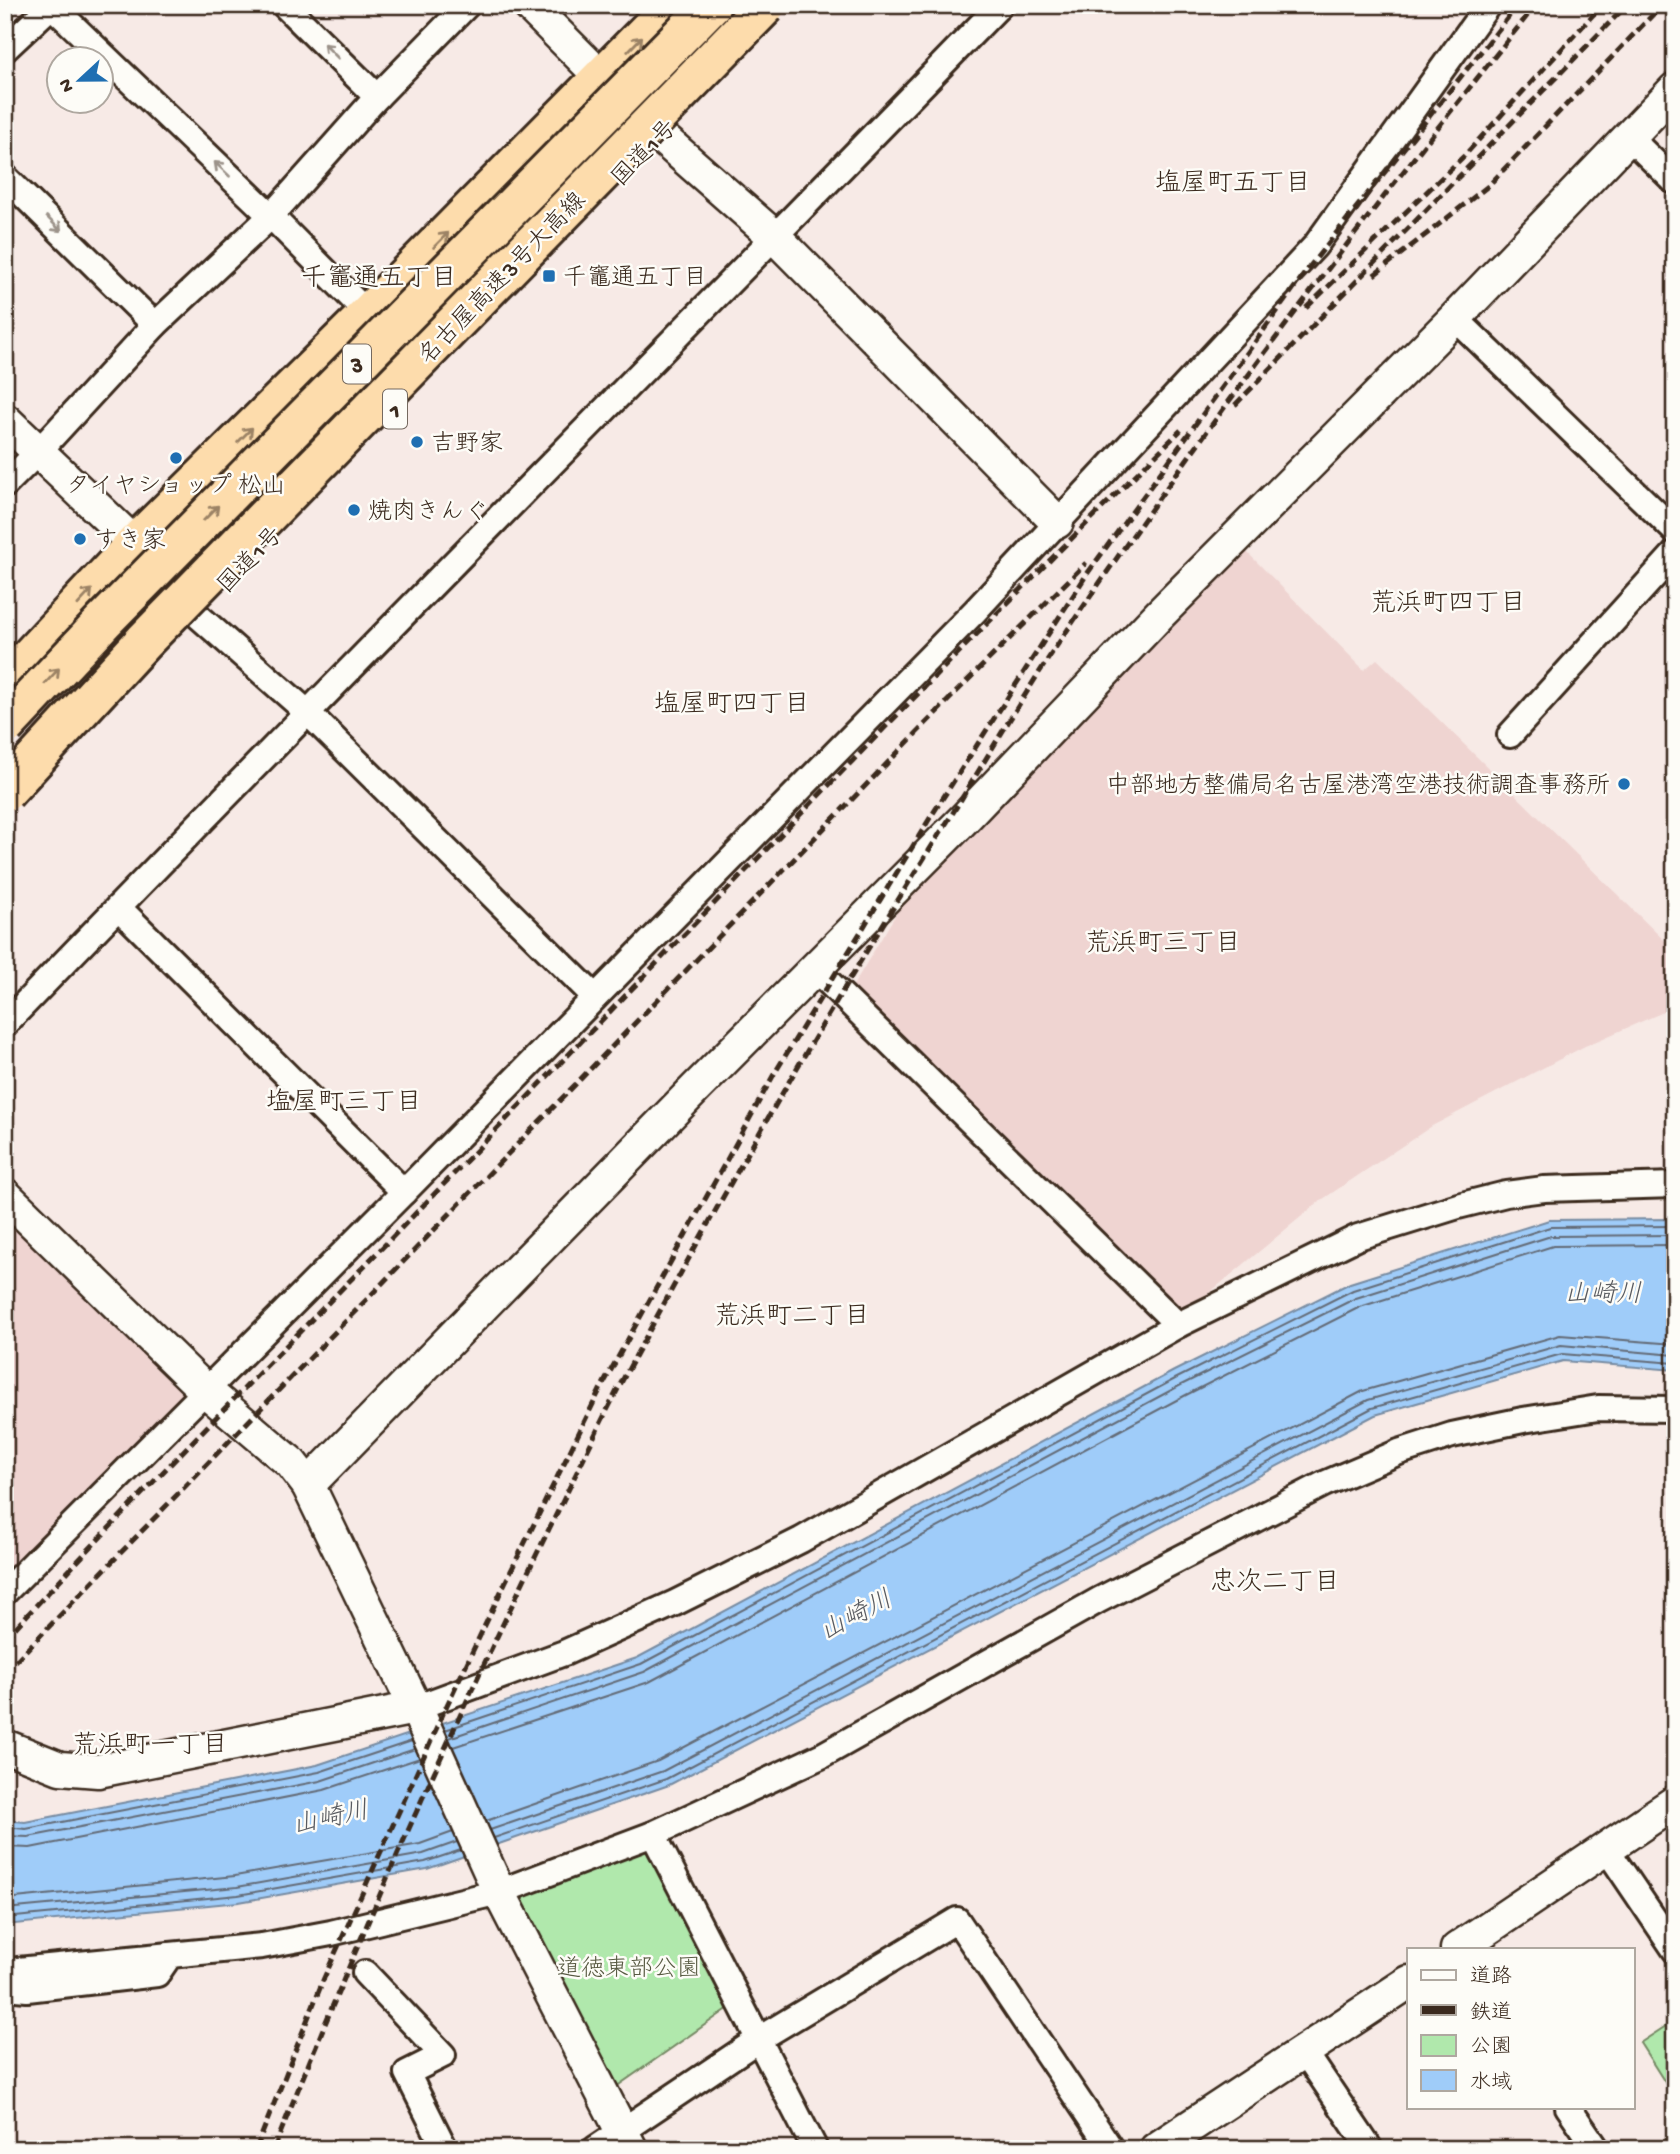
<svg xmlns="http://www.w3.org/2000/svg" width="1680" height="2154" font-family="'Gochi Hand','Klee One',sans-serif">
	<style>
		.built { fill: #efd4d1 }
		.green { fill: #b0e8ac; stroke: #768965; stroke-width: 2 }
		.water { fill: #9fccf9; stroke: #778ba1; stroke-width: 2 }
		.lines { fill: none; stroke-linecap: round; stroke-linejoin: round }
		.shore { stroke: #636b76; stroke-width: 2 }
		.minor-casing { stroke: #3b2a1e; stroke-width: 30 }
		.tertiary-casing { stroke: #3b2a1e; stroke-width: 37 }
		.trunk-casing { stroke: #3b2a1e; stroke-width: 44 }
		.minor { stroke: #fdfcf7; stroke-width: 24 }
		.tertiary { stroke: #fdfcf7; stroke-width: 32 }
		.trunk { stroke: #fddcac; stroke-width: 38 }
		.rail { stroke: #3b2a1e; stroke-width: 5; stroke-dasharray: 10 5; stroke-linecap: butt }
		.motorway-bridge-casing { stroke: #3b2a1e; stroke-width: 44; stroke-linecap: butt }
		.motorway-bridge { stroke: #fddcac; stroke-width: 38 }
		.oneway { stroke: #9c8365 }
		.oneway2 { stroke: #9c938a }
		.poi-dot { fill: #1f6fb2; stroke: #fdfcf7; stroke-width: 2.5 }
		.labels { text-anchor: middle; stroke-width: 5; stroke-linejoin: round; paint-order: stroke }
		.shield { fill: #fdfcf7; stroke: #75695f; stroke-width: 2 }
		.shield-label { font-size: 23px; font-weight: bold; fill: #3b2a1e }
		.street-label { font-size: 24px; fill: #3b2a1e; stroke: #fdfcf7 }
		.poi-label { font-size: 24px; fill: #3b2a1e; stroke: #fdfcf7; text-anchor: start }
		.park-label { font-size: 24px; fill: #585a42; stroke: #fdfcf7 }
		.neighbourhood-label { font-size: 26px; fill: #3b2a1e; stroke: #fdfcf7 }
		.water-label { font-size: 26px; font-style: italic; fill: #595b60; stroke: #fdfcf7 }
	</style>
	<rect width="100%" height="100%" fill="#f7eae6"/>
	<filter id="ink" filterUnits="userSpaceOnUse"><feTurbulence type="fractalNoise" baseFrequency=".0143" numOctaves="2"/><feDisplacementMap in="SourceGraphic" scale="14" xChannelSelector="R" yChannelSelector="G"/><feConvolveMatrix kernelMatrix="1 2 1 2 8 2 1 2 1" color-interpolation-filters="sRGB"/></filter>
	<g filter="url(#ink)">
		<!-- built -->
		<g class="built">
			<path d="M1246 551 1364 670 1377 659 1675 951V1007L1585 1046 1432 1126 1320 1201 1185 1313 848 994 914 884Z"/>
			<path d="M5 1212 193 1390 5 1573Z"/>
		</g>
		<!-- green -->
		<g class="green">
			<path d="M653 1834 739 2001 603 2096 499 1892Z"/>
			<path d="M1675 2020V2098L1640 2043Z"/>
		</g>
		<!-- water -->
		<path class="water" d="M1675 1219V1370L1563 1361 1375 1415 669 1785 427 1869 239 1902 5 1925V1820L25 1822 317 1765 637 1658 1174 1371 1350 1283 1549 1220Z"/>
		<g class="lines">
			<!-- shore -->
			<g class="shore">
				<path d="M445 1730 641 1664 1177 1378 1353 1290 1550 1227 1675 1226"/>
				<path d="M449 1738 644 1672 1181 1385 1356 1298 1551 1236 1675 1235"/>
				<path d="M453 1747 649 1682 1186 1395 1360 1307 1553 1246 1675 1245"/>
				<path d="M486 1821 658 1761 1363 1391 1560 1335 1675 1344"/>
				<path d="M5 1827 26 1829 319 1772 412 1741"/>
				<path d="M490 1830 663 1771 1368 1400 1561 1345 1675 1355"/>
				<path d="M5 1836 28 1837 320 1781 415 1749"/>
				<path d="M494 1838 666 1779 1372 1408 1562 1354 1675 1363"/>
				<path d="M5 1847 30 1848 324 1790 420 1758"/>
				<path d="M5 1899 235 1876 420 1844 453 1832"/>
				<path d="M5 1909 237 1887 423 1854 457 1842"/>
				<path d="M5 1918 238 1895 425 1862 461 1850"/>
			</g>
			<!-- minor casing -->
			<g class="minor-casing">
				<g id="minor">
					<path d="M51 5 271 216 368 314"/>
					<path d="M284 5 377 97"/>
					<path d="M5 49 52 5"/>
					<path d="M1630 138 1675 182"/>
					<path d="M5 177 155 325"/>
					<path d="M1455 318 1675 531"/>
					<path d="M5 485 38 452 155 325 271 216 377 97 467 5"/>
					<path d="M196 614 307 712 595 997"/>
					<path d="M1510 735 1675 553"/>
					<path d="M118 907 404 1192"/>
					<path d="M815 969 1178 1325"/>
					<path d="M5 1024C334 682 670 346 1000 5"/>
					<path d="M5 1592 404 1192 975 611 1315 246 1488 5"/>
					<path d="M415 1708 564 1653 675 1603 801 1540 1178 1325 1358 1237 1458 1206 1506 1194 1544 1189 1675 1185"/>
					<path d="M653 1834 815 2149"/>
					<path d="M1606 1848 1675 1950"/>
					<path d="M18 1970 170 1955"/>
					<path d="M365 1973 443 2055 407 2073 445 2149"/>
					<path d="M5 1987 27 1989 157 1974 170 1955 262 1946 331 1933 499 1892 653 1834 823 1755 1099 1600 1324 1484 1399 1452 1452 1435 1523 1420 1598 1408 1675 1409"/>
					<path d="M1304 2051 1370 2149"/>
					<path d="M1568 2107 1597 2149"/>
					<path d="M595 2149 759 2039 957 1920 1111 2149"/>
				</g>
			</g>
			<!-- tertiary casing -->
			<g class="tertiary-casing">
				<g id="tertiary">
					<path d="M529 5 660 136 775 237 1057 522"/>
					<path d="M5 420 135 544"/>
					<path d="M5 1195 206 1391 291 1463 308 1485 421 1719 499 1892 631 2149"/>
					<path d="M308 1485 696 1088 965 818 1160 614 1455 318 1675 89"/>
					<path d="M5 1746 60 1768 98 1771 415 1708"/>
					<path d="M1457 1949 1675 1802"/>
					<path d="M1156 2149 1409 1982"/>
				</g>
			</g>
			<!-- trunk casing -->
			<g class="trunk-casing">
				<path id="trunk" d="M5 683 135 544 368 314 673 5"/>
			</g>
			<!-- minor -->
			<use href="#minor" class="minor"/>
			<!-- tertiary -->
			<use href="#tertiary" class="tertiary"/>
			<!-- trunk -->
			<use href="#trunk" class="trunk"/>
			<!-- rail -->
			<g class="rail">
				<path d="M1374 275 1488 186 1662 5"/>
				<path d="M1306 308 1464 156 1602 5"/>
				<path d="M1235 405 1627 5"/>
				<path d="M5 1639C156 1475 315 1318 470 1157 705 913 939 668 1181 430"/>
				<path d="M5 1672 967 681 1086 563"/>
				<path d="M256 2149 324 1978 447 1705 505 1583 600 1390 773 1076 930 818 1087 574 1310 266 1518 5"/>
				<path d="M274 2149C358 1939 449 1732 549 1529 573 1481 596 1431 621 1383 724 1191 832 1002 949 819 987 758 1022 697 1062 638 1210 419 1370 210 1536 5"/>
			</g>
			<!-- motorway-bridge casing -->
			<g class="motorway-bridge-casing">
				<g id="motorway-bridge">
					<path d="M5 726 103 622 711 5"/>
					<path d="M5 792 144 641 766 5"/>
				</g>
			</g>
			<!-- motorway-bridge -->
			<use href="#motorway-bridge" class="motorway-bridge"/>
		</g>
		<!-- one-way arrows -->
		<defs><path id="oneway-shaft" d="M-6 0H5M1.5-3L5.5 0L1.5 3" fill="none" stroke-width="1.6" stroke-linecap="round" stroke-linejoin="round" transform="scale(1.75)"/></defs>
		<g class="oneway">
			<use href="#oneway-shaft" transform="translate(635 44) rotate(-46)"/>
			<use href="#oneway-shaft" transform="translate(441 240) rotate(-45)"/>
			<use href="#oneway-shaft" transform="translate(245 435) rotate(-45)"/>
			<use href="#oneway-shaft" transform="translate(211 513) rotate(-45)"/>
			<use href="#oneway-shaft" transform="translate(85 597) rotate(-47)"/>
			<use href="#oneway-shaft" transform="translate(52 676) rotate(-47)"/>
		</g>
		<g class="oneway2">
			<use href="#oneway-shaft" transform="translate(331 51) rotate(-135)"/>
			<use href="#oneway-shaft" transform="translate(222 169) rotate(-136)"/>
			<use href="#oneway-shaft" transform="translate(54 224) rotate(45)"/>
		</g>
	</g>
	<!-- markers -->
	<g class="poi-dot">
		<rect x="542" y="269" width="14" height="14" rx="3.5"/>
		<circle cx="417" cy="442" r="7"/>
		<circle cx="176" cy="458" r="7"/>
		<circle cx="354" cy="510" r="7"/>
		<circle cx="80" cy="539" r="7"/>
		<circle cx="1624" cy="784" r="7"/>
	</g>
	<g class="labels">
		<!-- shield labels -->
		<g class="shield">
			<rect x="343" y="344.5" width="28" height="39" rx="5"/>
			<rect x="383" y="389.5" width="24" height="39" rx="5"/>
		</g>
		<g class="shield-label">
			<text x="357" y="372">3</text>
			<text x="395" y="417">1</text>
		</g>
		<!-- street labels -->
		<g class="street-label">
			<text transform="translate(643 152) rotate(-46)" y="8">国道1号</text>
			<text transform="translate(501 277) rotate(-46)" y="8">名古屋高速3号大高線</text>
			<text transform="translate(249 559) rotate(-46)" y="8">国道1号</text>
		</g>
		<!-- poi labels -->
		<g class="poi-label">
			<text x="563" y="284">千竈通五丁目</text>
			<text x="431" y="450">吉野家</text>
			<text x="176" y="492" text-anchor="middle">タイヤショップ 松山</text>
			<text x="368" y="518">焼肉きんぐ</text>
			<text x="94" y="547">すき家</text>
			<text x="1610" y="792" text-anchor="end">中部地方整備局名古屋港湾空港技術調査事務所</text>
		</g>
		<!-- park labels -->
		<g class="park-label">
			<text x="629" y="1975">道徳東部公園</text>
		</g>
		<!-- neighbourhood labels -->
		<g class="neighbourhood-label">
			<text x="1233" y="190">塩屋町五丁目</text>
			<text x="379" y="285">千竈通五丁目</text>
			<text x="1448" y="610">荒浜町四丁目</text>
			<text x="732" y="711">塩屋町四丁目</text>
			<text x="1163" y="950">荒浜町三丁目</text>
			<text x="344" y="1109">塩屋町三丁目</text>
			<text x="792" y="1323">荒浜町二丁目</text>
			<text x="1275" y="1589">忠次二丁目</text>
			<text x="150" y="1752">荒浜町一丁目</text>
		</g>
		<!-- water labels -->
		<g class="water-label">
			<text x="1603" y="1301">山崎川</text>
			<text transform="translate(855 1614) rotate(-28)" y="9">山崎川</text>
			<text transform="translate(330 1816) rotate(-12)" y="9">山崎川</text>
		</g>
	</g>
	<!-- margin -->
	<rect width="1680" height="2154" fill="none" stroke="#fdfcf7" stroke-width="28"/>
	<rect x="14" y="14" width="1652" height="2126" fill="none" stroke="#3b2a1e" stroke-width="2.5" filter="url(#ink)"/>
	<!-- legend -->
	<rect x="1407" y="1948" width="228" height="161" fill="#fdfcf7" stroke="#afa8a0" stroke-width="2"/>
	<rect x="1421" y="1970" width="35" height="10" fill="#fdfcf7" stroke="#afa8a0" stroke-width="2"/>
	<text x="1470" y="1982" font-size="21" fill="#3b2a1e">道路</text>
	<rect x="1421" y="2005" width="35" height="10" fill="#3b2a1e" stroke="#afa8a0" stroke-width="2"/>
	<text x="1470" y="2018" font-size="21" fill="#3b2a1e">鉄道</text>
	<rect x="1421" y="2035" width="35" height="21" fill="#b0e8ac" stroke="#afa8a0" stroke-width="2"/>
	<text x="1470" y="2052" font-size="21" fill="#3b2a1e">公園</text>
	<rect x="1421" y="2070" width="35" height="21" fill="#9fccf9" stroke="#afa8a0" stroke-width="2"/>
	<text x="1470" y="2088" font-size="21" fill="#3b2a1e">水域</text>
	<!-- north arrow -->
	<g transform="translate(80 80) rotate(248)"><circle r="33" fill="#fdfcf7" stroke="#afa8a0" stroke-width="2"/>
	<path d="M0-5L12 26L0 18L-12 26Z" fill="#1f6fb2"/>
	<text y="-10" font-size="19" font-weight="bold" text-anchor="middle" fill="#3b2a1e">N</text>
	</g>
</svg>
